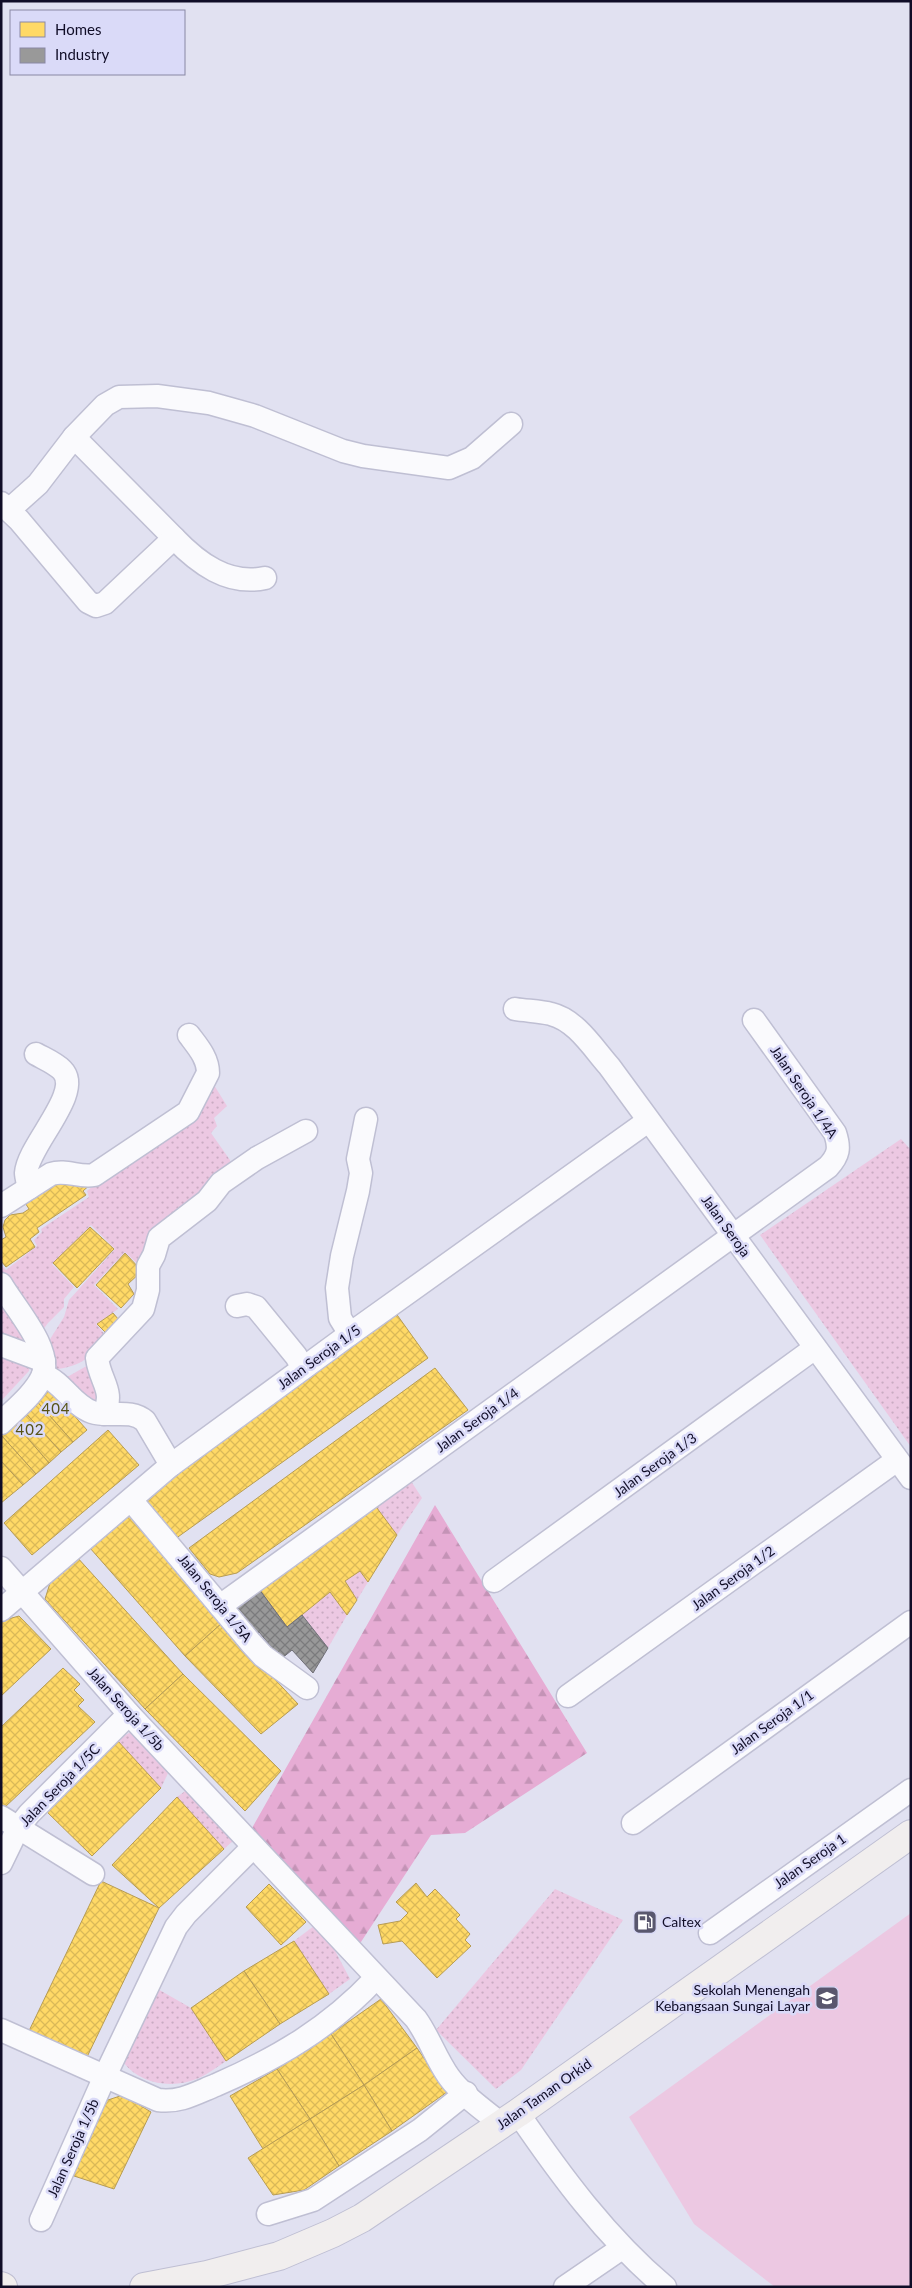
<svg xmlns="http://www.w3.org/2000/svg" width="912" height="2288" font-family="Lato,sans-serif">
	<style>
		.grass { fill: url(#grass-dots) }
		.forest { fill: url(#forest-firs) }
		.garden { fill: #ecc8e2 }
		.homes { fill: url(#homes-cross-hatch); stroke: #b79c53 }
		.industry { fill: url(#industry-cross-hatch); stroke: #706f77 }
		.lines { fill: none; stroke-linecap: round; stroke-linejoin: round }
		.minor-casing { stroke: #bfbfd3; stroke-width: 25 }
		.secondary-casing { stroke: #bfbfd3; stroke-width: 30 }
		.minor { stroke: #fafafd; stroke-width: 22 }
		.secondary { stroke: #f1eeee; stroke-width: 28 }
		.labels { text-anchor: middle; stroke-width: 5; stroke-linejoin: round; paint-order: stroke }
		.street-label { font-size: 14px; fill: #100d27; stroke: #dadaf8 }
		.poi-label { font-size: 14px; fill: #100d27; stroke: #dadaf8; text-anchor: start }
		.neighbourhood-label { font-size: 15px; letter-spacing: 1px; fill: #565216; stroke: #dadaf8 }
	</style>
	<defs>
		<pattern id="grass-dots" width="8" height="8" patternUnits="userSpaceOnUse" patternTransform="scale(1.25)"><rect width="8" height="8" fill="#ecc8e2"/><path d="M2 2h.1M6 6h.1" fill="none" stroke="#c9abc2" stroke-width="1.8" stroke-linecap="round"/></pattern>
		<pattern id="forest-firs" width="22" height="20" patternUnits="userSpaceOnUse" patternTransform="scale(1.25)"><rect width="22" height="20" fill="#e6acd4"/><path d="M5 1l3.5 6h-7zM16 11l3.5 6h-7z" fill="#c493b6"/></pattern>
		<pattern id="homes-cross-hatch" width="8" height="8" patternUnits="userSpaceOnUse" patternTransform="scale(1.25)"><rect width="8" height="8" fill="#ffd966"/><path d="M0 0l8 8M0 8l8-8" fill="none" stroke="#dab958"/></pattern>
		<pattern id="industry-cross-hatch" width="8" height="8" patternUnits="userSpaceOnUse" patternTransform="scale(1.25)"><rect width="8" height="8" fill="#999"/><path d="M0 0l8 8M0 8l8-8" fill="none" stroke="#7b7b7d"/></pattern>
	</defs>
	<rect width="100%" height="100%" fill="#e1e1f1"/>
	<!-- grass -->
	<g class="grass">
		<path d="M214 1085 227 1106 214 1118 217 1126 211 1133 230 1160 231 1168 143 1269 125 1252 94 1285 118 1309 96 1324 106 1336C89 1361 79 1367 49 1370L47 1344 64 1317 69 1300 115 1249 91 1225 52 1264 74 1287 64 1299V1307L48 1323 38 1336 1 1281V1265L6 1270 37 1246 34 1240 42 1232 41 1229 89 1197 87 1191Z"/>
		<path d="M901 1139 911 1150V1447L760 1235Z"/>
		<path d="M1 1296 33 1353 1 1343Z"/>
		<path d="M1 1349 30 1364 29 1371 1 1401Z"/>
		<path d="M90 1364 101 1406 58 1378 69 1376Z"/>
		<path d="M409 1478 422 1498 397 1535 374 1504Z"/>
		<path d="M360 1571 368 1582 357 1600 345 1581Z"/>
		<path d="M330 1592 347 1615 328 1648 302 1615Z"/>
		<path d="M136 1732 169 1771 161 1788 117 1740 129 1733Z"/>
		<path d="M188 1789 234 1840 224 1849 177 1797Z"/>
		<path d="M555 1889 623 1920 521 2070 496 2089 436 2030Z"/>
		<path d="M314 1926 333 1947 350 1979 329 1994 294 1941Z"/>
		<path d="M156 1988 191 2008 226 2061C217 2067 208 2074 199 2078 174 2089 141 2085 124 2063Z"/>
	</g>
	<!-- forest -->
	<path class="forest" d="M435 1505 587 1753 465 1833 431 1835 359 1945 252 1828Z"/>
	<!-- garden -->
	<path class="garden" d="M911 1913V2287H775L694 2224 629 2117Z"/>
	<!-- homes -->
	<g class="homes">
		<path d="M63 1174 92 1183 83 1191 86 1195 37 1228 39 1232 30 1239 35 1247 6 1267 1 1261V1240L6 1237 3 1227 5 1220 10 1215 23 1213 29 1209 24 1201Z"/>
		<path d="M90 1227 114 1249 77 1288 53 1263Z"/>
		<path d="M125 1253 142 1271 128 1284 134 1294 121 1308 96 1285Z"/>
		<path d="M395 1312 428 1358 175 1539 142 1498Z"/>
		<path d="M113 1313 125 1327 111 1338 97 1324Z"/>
		<path d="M435 1368 468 1410 237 1573 219 1577 210 1574 189 1548Z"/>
		<path d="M45 1383 87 1430 73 1442 32 1396Z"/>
		<path d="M32 1396 73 1442 61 1452 21 1408Z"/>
		<path d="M21 1408 61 1452 49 1463 11 1419Z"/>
		<path d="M11 1419 49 1463 36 1474 1 1435V1429Z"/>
		<path d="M108 1430 139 1465 32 1555 4 1523Z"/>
		<path d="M1 1435 36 1474 23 1485 1 1461Z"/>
		<path d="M1 1461 23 1485 1 1503Z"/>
		<path d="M374 1504 397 1535 368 1582 360 1571 345 1581 357 1600 347 1615 330 1592 287 1627 259 1589Z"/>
		<path d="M130 1511 222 1623 185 1656 90 1548Z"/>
		<path d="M76 1556 183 1674 145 1709 45 1599 51 1580Z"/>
		<path d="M19 1616 51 1649 1 1696V1621Z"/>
		<path d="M222 1623 298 1704 261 1734 185 1656Z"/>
		<path d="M63 1668 80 1684 74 1690 84 1700 78 1706 95 1722 4 1808 1 1805V1727Z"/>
		<path d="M183 1674 281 1771 245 1811 145 1709Z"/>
		<path d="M117 1740 161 1788 92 1856 44 1809Z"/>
		<path d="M177 1797 224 1849 159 1908 112 1865Z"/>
		<path d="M101 1881 159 1908 86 2059 28 2033Z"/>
		<path d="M416 1883 427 1897 435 1889 460 1915 456 1919 470 1934 465 1940 471 1946 437 1978 402 1941 383 1944 378 1925 400 1921 408 1913 396 1902Z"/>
		<path d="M269 1884 306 1922 281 1945 246 1907Z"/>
		<path d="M294 1941 329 1994 280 2024 244 1971Z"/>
		<path d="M244 1971 280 2024 226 2061 191 2008Z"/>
		<path d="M381 1999 417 2048 364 2085 331 2034Z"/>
		<path d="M331 2034 364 2085 310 2119 277 2069Z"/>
		<path d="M417 2048 447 2092 392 2131 364 2085Z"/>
		<path d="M277 2069 310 2119 263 2149 230 2096Z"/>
		<path d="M364 2085 392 2131 339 2166 310 2119Z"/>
		<path d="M123 2095 151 2112 114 2189 71 2175 102 2102Z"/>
		<path d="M310 2119 339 2166 304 2190 273 2195 248 2158Z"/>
	</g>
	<!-- industry -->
	<path class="industry" d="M259 1589 287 1627 302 1615 328 1648 313 1673 292 1650 281 1659 259 1632 252 1637 234 1615 236 1603Z"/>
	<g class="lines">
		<!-- minor casing -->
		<g class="minor-casing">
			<g id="minor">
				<path d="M74 437 174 538"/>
				<path d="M1 503 19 520 88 602 96 606 105 603 174 538C198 563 228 586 265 578"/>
				<path d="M9 510 38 484 74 437 105 405 119 397 157 396 209 403 255 416 343 451 363 456 449 468 472 458 511 424"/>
				<path d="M515 1009C527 1011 540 1011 551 1014 576 1020 593 1048 609 1066L911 1478"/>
				<path d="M29 1188C28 1183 26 1177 26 1173 28 1145 84 1092 62 1070 55 1063 45 1059 36 1054"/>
				<path d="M1 1206 51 1174C66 1169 79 1178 94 1175L188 1112 208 1073C208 1058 198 1047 189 1035"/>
				<path d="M1 1284C14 1307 54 1350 42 1377 34 1394 15 1409 1 1423"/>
				<path d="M237 1306 247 1304 256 1307 296 1356 303 1368"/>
				<path d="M350 1334 340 1318 337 1288 342 1256 358 1191 361 1173 358 1159 366 1119"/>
				<path d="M1 1345 44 1361"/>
				<path d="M43 1375C63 1382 72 1405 92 1412 110 1418 130 1408 145 1421L171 1465"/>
				<path d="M104 1414C115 1390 100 1382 97 1358L143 1309 148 1290V1266L154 1255 159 1238 207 1201 221 1183 257 1158 306 1131"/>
				<path d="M131 1500 251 1643 263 1656 307 1688"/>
				<path d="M1 1568 129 1714 416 2019C429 2037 436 2059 449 2077 462 2095 484 2110 501 2124"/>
				<path d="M494 1581 815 1348"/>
				<path d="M220 1606 828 1167C839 1155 840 1148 835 1133L754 1020"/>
				<path d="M1 1610 171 1465 350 1334 648 1121"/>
				<path d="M568 1696 897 1460"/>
				<path d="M1 1817 93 1874"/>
				<path d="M633 1823 911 1622"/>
				<path d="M1 1863 18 1828 29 1814 129 1714"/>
				<path d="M710 1933 911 1790"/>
				<path d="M1 2030 158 2100C180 2103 196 2093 216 2085 278 2058 329 2028 376 1978"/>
				<path d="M518 2113C561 2176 606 2237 665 2287"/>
				<path d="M268 2214 313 2200 420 2130 466 2093"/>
				<path d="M41 2220 105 2076 176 1927 186 1914 253 1847"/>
				<path d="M565 2287 622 2248"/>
			</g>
		</g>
		<!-- secondary casing -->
		<g class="secondary-casing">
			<g id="secondary">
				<path d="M1 2286 3 2287"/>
				<path d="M144 2287 207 2275 279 2256 333 2233 362 2218 518 2113 911 1834"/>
			</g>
		</g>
		<!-- minor -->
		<use href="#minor" class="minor"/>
		<!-- secondary -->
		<use href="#secondary" class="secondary"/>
	</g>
	<!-- icons -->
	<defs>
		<g id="fuel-square" transform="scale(1.25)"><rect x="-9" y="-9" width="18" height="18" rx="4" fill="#59576e" stroke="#dadaf8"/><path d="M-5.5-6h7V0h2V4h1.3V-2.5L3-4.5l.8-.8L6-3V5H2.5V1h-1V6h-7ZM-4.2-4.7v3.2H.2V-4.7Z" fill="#fff"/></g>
		<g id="school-square" transform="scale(1.25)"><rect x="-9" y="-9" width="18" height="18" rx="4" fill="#59576e" stroke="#dadaf8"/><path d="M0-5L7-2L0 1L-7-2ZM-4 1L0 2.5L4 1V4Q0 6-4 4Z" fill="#fff"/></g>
	</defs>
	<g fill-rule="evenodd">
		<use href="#fuel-square" x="645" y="1922"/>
		<use href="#school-square" x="827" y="1998"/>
	</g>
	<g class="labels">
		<!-- street labels -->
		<g class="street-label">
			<text transform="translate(804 1092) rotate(56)" y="5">Jalan Seroja 1/4A</text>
			<text transform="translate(726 1226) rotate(54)" y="5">Jalan Seroja</text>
			<text transform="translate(319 1357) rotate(-36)" y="5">Jalan Seroja 1/5</text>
			<text transform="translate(477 1420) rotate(-36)" y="5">Jalan Seroja 1/4</text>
			<text transform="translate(655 1465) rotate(-36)" y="5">Jalan Seroja 1/3</text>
			<text transform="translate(733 1578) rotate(-36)" y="5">Jalan Seroja 1/2</text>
			<text transform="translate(215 1598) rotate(51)" y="5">Jalan Seroja 1/5A</text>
			<text transform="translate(126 1709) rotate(48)" y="5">Jalan Seroja 1/5b</text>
			<text transform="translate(772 1722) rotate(-36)" y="5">Jalan Seroja 1/1</text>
			<text transform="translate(60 1785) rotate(-46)" y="5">Jalan Seroja 1/5C</text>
			<text transform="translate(810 1861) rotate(-35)" y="5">Jalan Seroja 1</text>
			<text transform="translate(544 2094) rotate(-35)" y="5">Jalan Taman Orkid</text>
			<text transform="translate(73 2148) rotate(-66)" y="5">Jalan Seroja 1/5b</text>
		</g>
		<!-- poi labels -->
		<g class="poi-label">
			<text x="662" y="1927">Caltex</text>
			<text x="810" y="1995" text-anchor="end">Sekolah Menengah<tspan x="810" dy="16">Kebangsaan Sungai Layar</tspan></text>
		</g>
		<!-- neighbourhood labels -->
		<g class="neighbourhood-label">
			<text x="56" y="1414">404</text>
			<text x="30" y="1435">402</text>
		</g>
	</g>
	<!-- border -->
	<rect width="912" height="2288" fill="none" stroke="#100d27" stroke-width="5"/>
	<!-- legend -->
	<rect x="10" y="10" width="175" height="65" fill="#dadaf8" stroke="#8988a4"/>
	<rect x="20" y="22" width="25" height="15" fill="#ffd966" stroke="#8988a4"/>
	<text x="55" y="35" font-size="15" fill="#100d27">Homes</text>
	<rect x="20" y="48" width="25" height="15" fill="#999999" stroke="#8988a4"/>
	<text x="55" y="60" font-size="15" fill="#100d27">Industry</text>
</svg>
